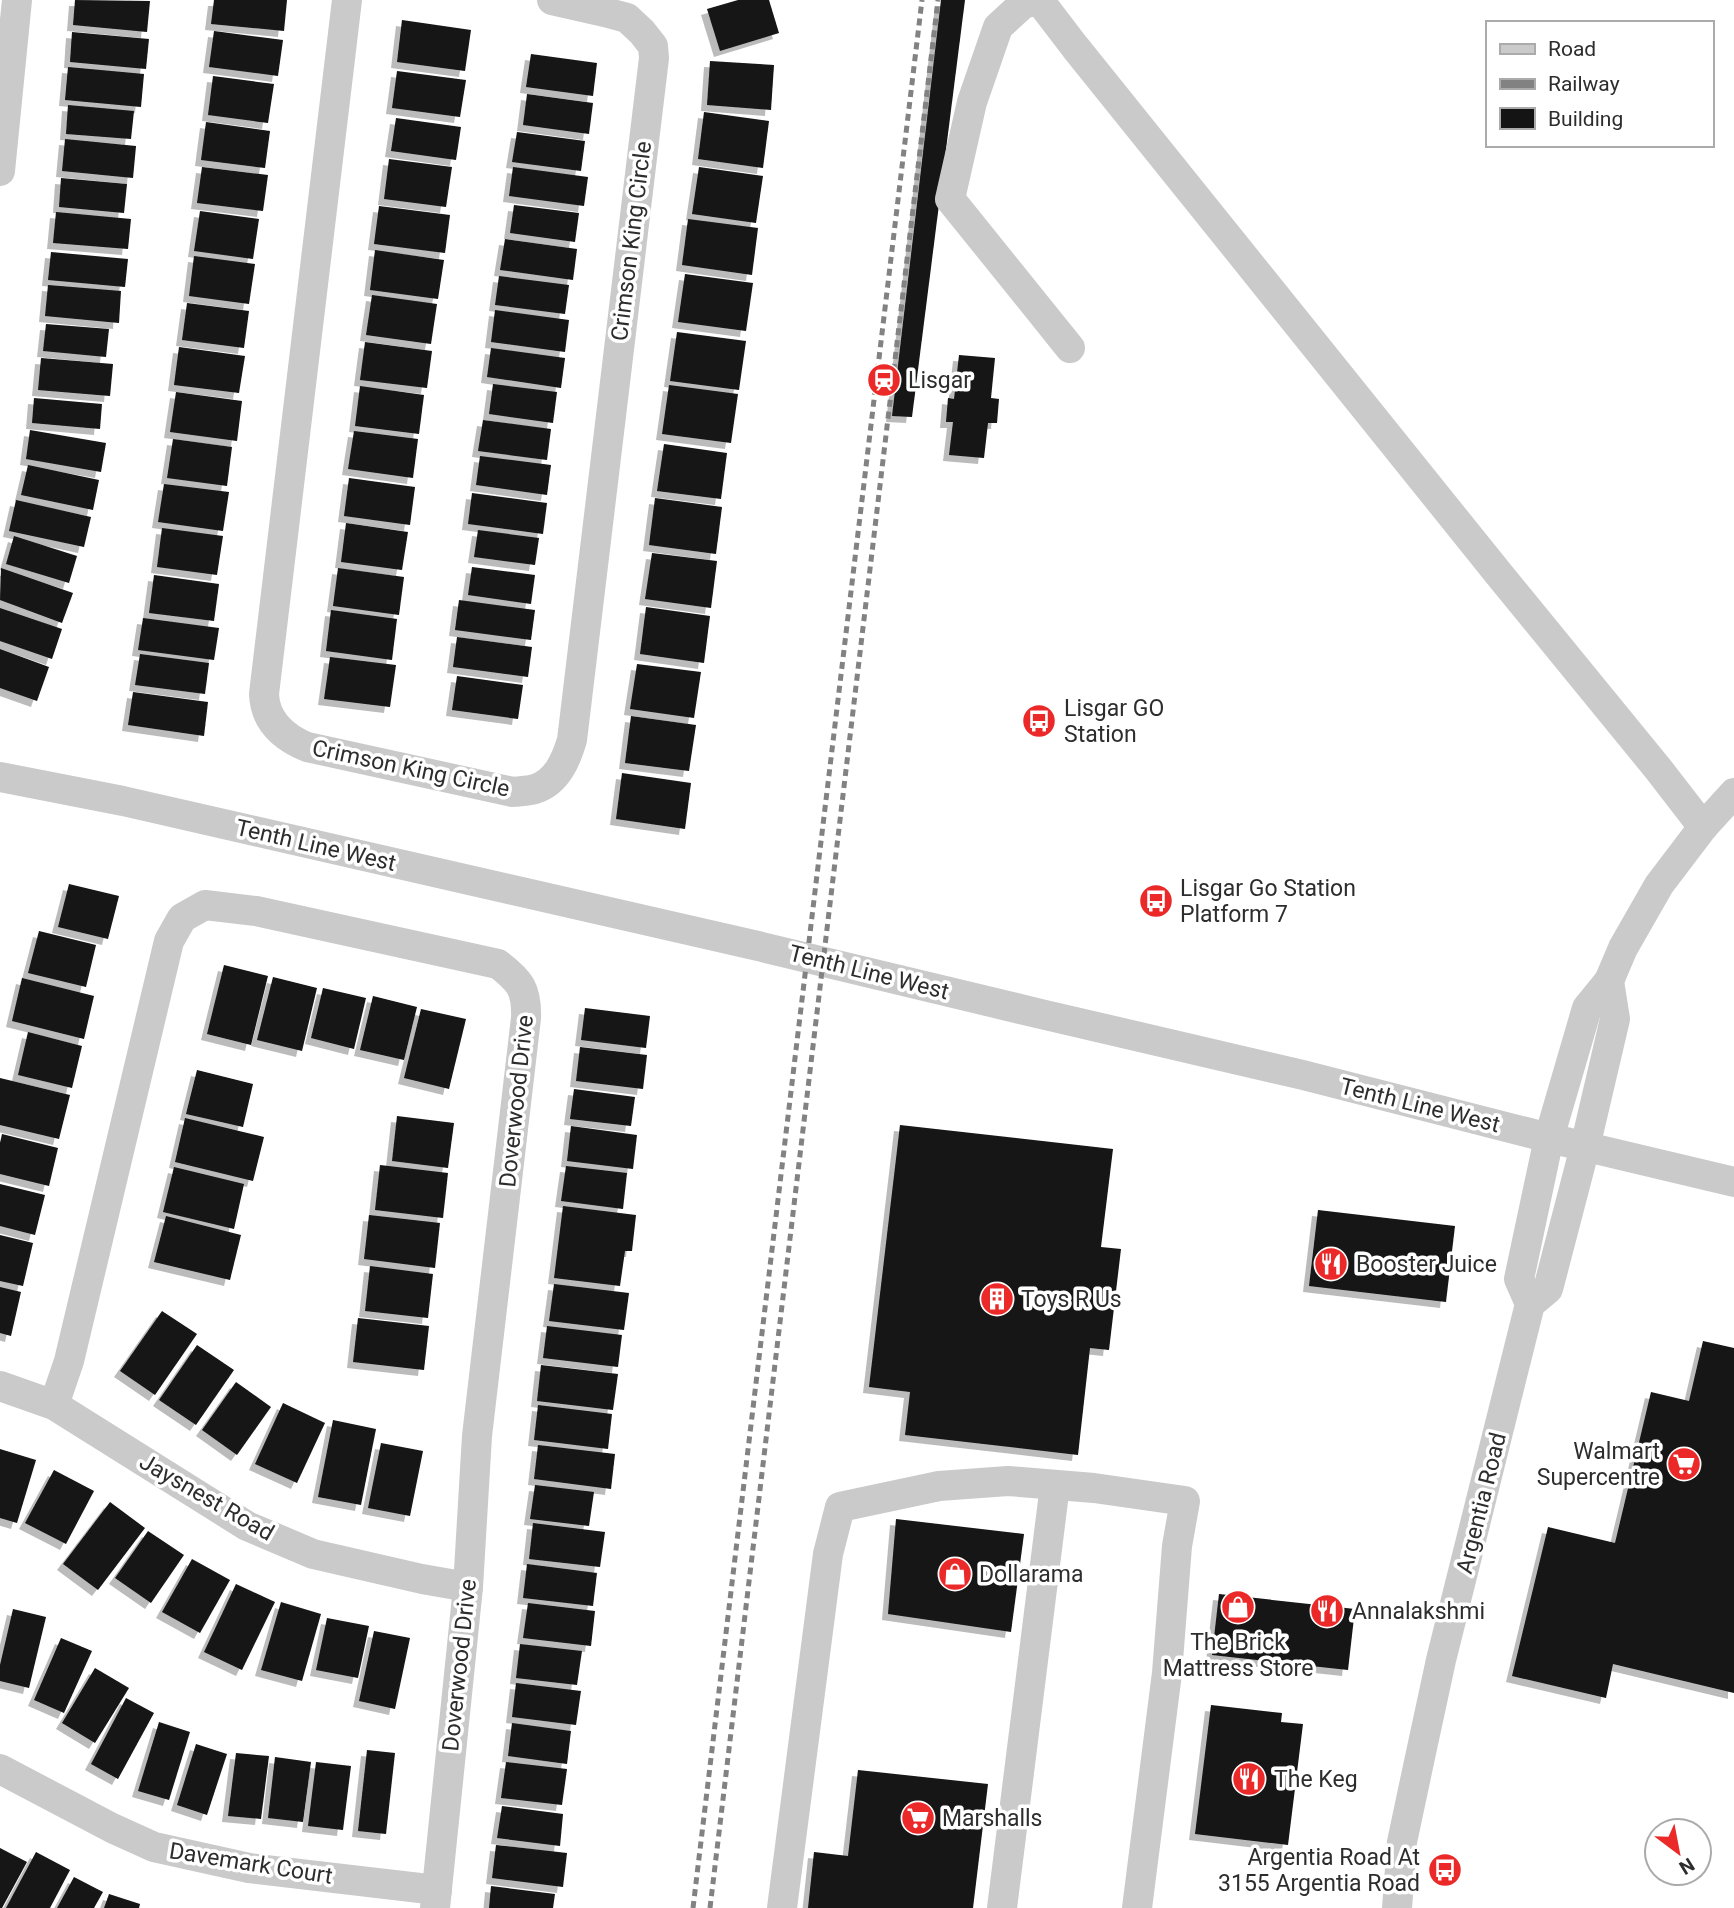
<svg xmlns="http://www.w3.org/2000/svg" width="1734" height="1908" font-family="Roboto,sans-serif">
	<style>
		.building { fill: #141414; filter: url(#shadow) }
		.lines { fill: none; stroke-linecap: round; stroke-linejoin: round }
		.minor { stroke: #cacaca; stroke-width: 30 }
		.rail { stroke: #828282; stroke-width: 5; stroke-dasharray: 7 5; stroke-linecap: butt }
		.labels { text-anchor: middle; stroke-width: 7; stroke-linejoin: round; paint-order: stroke }
		.street-label { font-size: 23px; fill: #2d2d2d; stroke: #fff }
		.poi-label { font-size: 23px; fill: #2d2d2d; stroke: #fff; text-anchor: start }
	</style>
	<defs>
		<filter id="shadow"><feDropShadow dx="-6" dy="6" stdDeviation="0" flood-color="#0004"/></filter>
	</defs>
	<rect width="100%" height="100%" fill="#fff"/>
	<!-- building -->
	<g class="building">
		<path d="M75 0 150 1 147 32 73 25Z"/>
		<path d="M214 0H287L284 31 211 24Z"/>
		<path d="M738 0H769L779 33 720 51 707 9Z"/>
		<path d="M941 0H965L912 417 892 416Z"/>
		<path d="M402 20 471 30 465 71 397 62Z"/>
		<path d="M214 31 283 40 278 76 209 67Z"/>
		<path d="M72 32 149 39 146 69 70 62Z"/>
		<path d="M531 54 597 63 593 96 526 87Z"/>
		<path d="M710 61 774 65 771 110 707 105Z"/>
		<path d="M68 67 144 74 141 107 65 100Z"/>
		<path d="M397 71 466 80 460 117 392 108Z"/>
		<path d="M213 76 274 84 268 123 208 115Z"/>
		<path d="M527 94 593 103 589 134 523 125Z"/>
		<path d="M68 105 134 111 131 139 66 134Z"/>
		<path d="M704 112 769 121 763 168 698 159Z"/>
		<path d="M396 118 461 127 456 160 391 151Z"/>
		<path d="M206 122 270 131 265 168 201 160Z"/>
		<path d="M517 132 585 141 581 171 512 162Z"/>
		<path d="M65 139 136 146 133 178 62 171Z"/>
		<path d="M389 159 452 167 446 207 384 199Z"/>
		<path d="M202 167 268 175 263 211 197 203Z"/>
		<path d="M513 167 588 177 584 206 509 196Z"/>
		<path d="M699 167 763 176 756 223 692 214Z"/>
		<path d="M61 178 127 184 124 213 59 207Z"/>
		<path d="M514 205 579 213 575 242 510 233Z"/>
		<path d="M379 206 450 215 445 253 374 244Z"/>
		<path d="M200 211 259 219 253 259 194 251Z"/>
		<path d="M56 212 131 219 128 249 53 243Z"/>
		<path d="M688 219 758 228 752 275 682 265Z"/>
		<path d="M505 239 577 249 573 280 500 270Z"/>
		<path d="M375 250 444 260 438 299 370 290Z"/>
		<path d="M51 252 128 259 125 287 48 280Z"/>
		<path d="M194 256 255 264 249 304 189 296Z"/>
		<path d="M685 274 753 283 746 331 678 322Z"/>
		<path d="M499 276 569 285 565 314 495 305Z"/>
		<path d="M48 285 121 291 119 323 45 316Z"/>
		<path d="M372 295 437 304 431 344 366 335Z"/>
		<path d="M187 303 249 311 244 348 182 340Z"/>
		<path d="M495 310 569 320 565 352 491 342Z"/>
		<path d="M46 324 109 329 106 357 43 351Z"/>
		<path d="M677 332 746 341 739 390 670 381Z"/>
		<path d="M365 342 432 351 427 388 360 380Z"/>
		<path d="M179 347 245 356 239 393 174 385Z"/>
		<path d="M491 348 565 358 561 388 487 377Z"/>
		<path d="M959 355 995 358 991 398 999 399 997 423H988L984 458 949 455 953 422H946L948 398 954 399Z"/>
		<path d="M41 358 113 364 110 396 38 390Z"/>
		<path d="M493 384 557 392 553 423 489 414Z"/>
		<path d="M669 385 738 394 731 443 662 434Z"/>
		<path d="M360 386 424 395 419 434 355 426Z"/>
		<path d="M176 392 242 401 237 441 170 432Z"/>
		<path d="M34 398 102 404 100 429 32 423Z"/>
		<path d="M483 420 551 429 547 460 478 451Z"/>
		<path d="M30 430 106 443 101 472 26 459Z"/>
		<path d="M354 431 418 439 413 478 348 469Z"/>
		<path d="M173 439 232 447 227 486 167 478Z"/>
		<path d="M664 444 727 453 721 499 657 491Z"/>
		<path d="M480 456 551 465 547 495 476 485Z"/>
		<path d="M28 465 99 480 93 510 21 495Z"/>
		<path d="M349 478 415 487 410 525 344 516Z"/>
		<path d="M164 484 229 492 223 531 158 522Z"/>
		<path d="M472 493 547 503 543 534 468 524Z"/>
		<path d="M655 498 722 507 716 554 649 545Z"/>
		<path d="M16 500 91 517 84 547 9 531Z"/>
		<path d="M346 523 408 532 402 570 341 562Z"/>
		<path d="M162 528 223 536 217 575 157 567Z"/>
		<path d="M478 530 539 538 535 565 474 557Z"/>
		<path d="M14 536 77 556 69 583 6 564Z"/>
		<path d="M652 553 717 561 711 608 645 599Z"/>
		<path d="M472 567 535 575 531 604 468 595Z"/>
		<path d="M1 568 73 593 62 623 0 600Z"/>
		<path d="M338 568 404 577 399 615 333 606Z"/>
		<path d="M154 575 219 584 214 621 149 613Z"/>
		<path d="M459 600 535 610 531 640 455 630Z"/>
		<path d="M646 607 710 616 704 663 640 654Z"/>
		<path d="M0 608 62 629 52 659 0 641Z"/>
		<path d="M331 610 397 619 392 660 326 651Z"/>
		<path d="M143 618 219 628 214 660 138 650Z"/>
		<path d="M457 637 532 647 528 677 453 667Z"/>
		<path d="M0 649 49 667 37 701 0 688Z"/>
		<path d="M140 654 209 663 205 694 135 685Z"/>
		<path d="M330 657 396 665 390 707 324 699Z"/>
		<path d="M637 664 701 672 694 718 630 709Z"/>
		<path d="M457 676 523 685 518 719 452 710Z"/>
		<path d="M133 692 208 702 204 736 128 725Z"/>
		<path d="M631 716 696 725 689 771 625 763Z"/>
		<path d="M622 773 691 783 685 829 616 819Z"/>
		<path d="M69 884 119 896 108 939 58 927Z"/>
		<path d="M39 931 96 945 86 987 28 973Z"/>
		<path d="M224 965 268 976 251 1045 207 1034Z"/>
		<path d="M273 977 317 988 302 1051 257 1040Z"/>
		<path d="M22 978 94 996 84 1039 12 1021Z"/>
		<path d="M323 988 366 998 354 1049 311 1038Z"/>
		<path d="M373 996 417 1007 404 1060 360 1050Z"/>
		<path d="M585 1008 650 1016 646 1048 581 1040Z"/>
		<path d="M421 1009 466 1019 449 1089 404 1078Z"/>
		<path d="M28 1032 82 1046 72 1088 18 1075Z"/>
		<path d="M580 1047 647 1055 643 1089 576 1081Z"/>
		<path d="M197 1070 253 1084 243 1127 186 1114Z"/>
		<path d="M0 1078 70 1095 59 1139 0 1125Z"/>
		<path d="M574 1089 635 1097 631 1126 570 1119Z"/>
		<path d="M397 1116 454 1123 448 1168 392 1161Z"/>
		<path d="M185 1118 264 1137 253 1181 175 1162Z"/>
		<path d="M900 1125 1113 1149 1101 1247 1121 1249 1109 1350 1090 1348 1078 1455 905 1435 910 1392 869 1387Z"/>
		<path d="M571 1126 637 1135 633 1169 567 1161Z"/>
		<path d="M2 1134 58 1148 49 1186 0 1174V1143Z"/>
		<path d="M380 1165 448 1173 443 1218 375 1210Z"/>
		<path d="M566 1166 627 1173 623 1209 561 1201Z"/>
		<path d="M174 1167 244 1184 234 1229 163 1212Z"/>
		<path d="M0 1184 45 1195 35 1235 0 1226Z"/>
		<path d="M563 1206 636 1215 632 1251H625L620 1286 554 1278Z"/>
		<path d="M1318 1210 1455 1226 1446 1302 1309 1286Z"/>
		<path d="M369 1215 440 1223 435 1268 364 1259Z"/>
		<path d="M166 1216 241 1235 230 1280 154 1262Z"/>
		<path d="M0 1235 33 1243 23 1286 0 1281Z"/>
		<path d="M370 1266 433 1274 428 1318 365 1311Z"/>
		<path d="M554 1284 629 1293 624 1330 549 1321Z"/>
		<path d="M0 1287 21 1292 11 1336 0 1333Z"/>
		<path d="M162 1311 197 1334 155 1395 120 1371Z"/>
		<path d="M358 1318 429 1326 424 1370 353 1362Z"/>
		<path d="M547 1326 622 1335 618 1367 543 1358Z"/>
		<path d="M1703 1341 1734 1348V1693L1613 1664 1606 1698 1512 1676 1548 1527 1615 1543 1651 1392 1689 1401Z"/>
		<path d="M197 1345 234 1370 196 1425 159 1400Z"/>
		<path d="M541 1365 618 1374 613 1410 537 1401Z"/>
		<path d="M236 1382 271 1407 237 1455 202 1430Z"/>
		<path d="M283 1403 325 1423 297 1483 255 1464Z"/>
		<path d="M538 1405 612 1414 608 1449 534 1440Z"/>
		<path d="M333 1420 376 1429 361 1505 318 1497Z"/>
		<path d="M381 1443 423 1451 410 1516 368 1508Z"/>
		<path d="M538 1445 615 1454 611 1489 534 1479Z"/>
		<path d="M0 1449 36 1460 17 1523 0 1518Z"/>
		<path d="M54 1470 94 1491 66 1544 25 1523Z"/>
		<path d="M535 1485 594 1492 589 1526 530 1519Z"/>
		<path d="M110 1502 145 1528 98 1590 63 1564Z"/>
		<path d="M896 1519 1024 1534 1011 1632 888 1614Z"/>
		<path d="M533 1523 605 1532 600 1567 529 1559Z"/>
		<path d="M148 1531 184 1555 151 1603 115 1578Z"/>
		<path d="M192 1559 230 1580 200 1633 162 1612Z"/>
		<path d="M527 1564 597 1573 593 1606 523 1598Z"/>
		<path d="M236 1584 275 1602 242 1670 204 1652Z"/>
		<path d="M1219 1594 1355 1609 1348 1670 1212 1655Z"/>
		<path d="M281 1602 321 1614 302 1681 261 1670Z"/>
		<path d="M528 1603 595 1611 591 1646 523 1638Z"/>
		<path d="M13 1609 46 1617 29 1688 0 1681V1665Z"/>
		<path d="M327 1618 369 1626 358 1678 316 1670Z"/>
		<path d="M374 1631 410 1638 395 1709 359 1701Z"/>
		<path d="M61 1638 92 1651 64 1713 34 1700Z"/>
		<path d="M520 1644 582 1651 577 1685 516 1678Z"/>
		<path d="M95 1668 129 1688 95 1743 62 1723Z"/>
		<path d="M516 1683 581 1691 576 1725 512 1717Z"/>
		<path d="M126 1698 154 1713 118 1779 91 1764Z"/>
		<path d="M1211 1705 1282 1713 1281 1722 1303 1724 1288 1845 1195 1834Z"/>
		<path d="M159 1722 190 1732 169 1800 138 1791Z"/>
		<path d="M512 1723 571 1731 567 1764 508 1756Z"/>
		<path d="M196 1744 227 1754 207 1815 177 1805Z"/>
		<path d="M367 1750 395 1753 386 1834 358 1831Z"/>
		<path d="M236 1753 269 1756 261 1819 228 1816Z"/>
		<path d="M275 1757 311 1762 303 1822 268 1818Z"/>
		<path d="M316 1762 351 1766 343 1830 308 1826Z"/>
		<path d="M506 1762 567 1769 562 1805 501 1798Z"/>
		<path d="M858 1770 988 1784 973 1908H808L814 1852 848 1856Z"/>
		<path d="M502 1806 563 1814 560 1846 497 1838Z"/>
		<path d="M496 1845 567 1853 563 1887 492 1878Z"/>
		<path d="M0 1848 27 1862 2 1908H0Z"/>
		<path d="M36 1852 70 1870 50 1908H6Z"/>
		<path d="M74 1877 103 1892 94 1908H57Z"/>
		<path d="M491 1886 555 1894 553 1908H489Z"/>
		<path d="M109 1894 140 1904 139 1908H104Z"/>
	</g>
	<g class="lines">
		<!-- minor -->
		<g class="minor">
			<path d="M347 0 264 694C265 721 283 737 307 747L513 792C520 791 528 791 535 789 557 782 566 760 572 740L654 58 653 46 642 32 627 18 605 12 552 0"/>
			<path d="M1038 0 1023 4 998 27 972 102 950 199 1070 348"/>
			<path d="M1039 0 1075 47 1498 573 1659 770 1703 827"/>
			<path d="M0 171 17 0"/>
			<path d="M0 777 123 801 762 947 1041 1014 1303 1075 1549 1138 1734 1182"/>
			<path d="M1530 1304 1519 1279 1549 1138 1587 1008 1609 981 1623 948 1659 885 1703 827 1734 793"/>
			<path d="M0 1386 54 1405 247 1526 313 1554 422 1579 468 1587"/>
			<path d="M54 1405 69 1361 169 941 182 918 205 905 256 911 498 964C520 981 527 989 526 1018L477 1436 468 1587 435 1908"/>
			<path d="M0 1769 112 1828 154 1847 249 1868 437 1890"/>
			<path d="M782 1908 828 1554 840 1507 939 1486 1008 1481 1094 1488 1185 1501 1177 1546 1167 1673 1137 1908"/>
			<path d="M1002 1908 1055 1485"/>
			<path d="M1397 1908 1402 1842 1419 1762 1441 1660 1530 1304 1548 1289 1585 1147 1615 1019 1609 981"/>
		</g>
		<!-- rail -->
		<g class="rail">
			<path d="M693 1908 922 0"/>
			<path d="M710 1908 938 0"/>
		</g>
	</g>
	<!-- icons -->
	<defs>
		<g id="station-disc" transform="scale(1.75)"><circle r="9.5" fill="#ea2928" stroke="#fff"/><path d="M-3-6H3Q5-6 5-4V2Q5 4 3 4L4.5 6H3L1.5 4h-3L-3 6H-4.5L-3 4Q-5 4-5 2V-4Q-5-6-3-6ZM-3.5-4v3h7v-3ZM-3.5 1v1.5H-2V1ZM2 1v1.5H3.5V1Z" fill="#fff"/></g>
		<g id="bus-disc" transform="scale(1.75)"><circle r="9.5" fill="#ea2928" stroke="#fff"/><path d="M-5-6H5V4H4V6H2V4H-2V6H-4V4H-5ZM-3.5-4V0h7V-4ZM-3.5 1.2v1.5H-2V1.2ZM2 1.2v1.5H3.5V1.2Z" fill="#fff"/></g>
		<g id="restaurant-disc" transform="scale(1.75)"><circle r="9.5" fill="#ea2928" stroke="#fff"/><path d="M-5-6h1v4h1v-4h1v4h1v-4h1v5L-1.5 .5V6h-2V.5L-5-1ZM5-6V6H3V1.5H1.5Q1.5-4 5-6Z" fill="#fff"/></g>
		<g id="building-disc" transform="scale(1.75)"><circle r="9.5" fill="#ea2928" stroke="#fff"/><path d="M-4-6H4V6H1V3H-1V6H-4ZM-2.5-4.3h1.7v1.8h-1.7ZM.8-4.3h1.7v1.8H.8ZM-2.5-1h1.7V.8h-1.7ZM.8-1h1.7V.8H.8Z" fill="#fff"/></g>
		<g id="supermarket-disc" transform="scale(1.75)"><circle r="9.5" fill="#ea2928" stroke="#fff"/><path d="M-6-5.5h2.5l.6 2H6L4.5 2H-2.5L-4.4-4H-6ZM-1.5 3.2a1.3 1.3 0 1 0 .1 0ZM3 3.2a1.3 1.3 0 1 0 .1 0Z" fill="#fff"/></g>
		<g id="shop-disc" transform="scale(1.75)"><circle r="9.5" fill="#ea2928" stroke="#fff"/><path d="M-5-2.5h2.3a2.7 3.5 0 0 1 5.4 0H5L5.5 6h-11ZM-1.5-2.5h3a1.5 2.3 0 0 0-3 0Z" fill="#fff"/></g>
	</defs>
	<g fill-rule="evenodd">
		<use href="#station-disc" x="884" y="380"/>
		<use href="#bus-disc" x="1039" y="721"/>
		<use href="#bus-disc" x="1156" y="901"/>
		<use href="#restaurant-disc" x="1331" y="1264"/>
		<use href="#building-disc" x="997" y="1299"/>
		<use href="#supermarket-disc" x="1684" y="1464"/>
		<use href="#shop-disc" x="955" y="1574"/>
		<use href="#shop-disc" x="1238" y="1607"/>
		<use href="#restaurant-disc" x="1327" y="1611"/>
		<use href="#restaurant-disc" x="1249" y="1779"/>
		<use href="#supermarket-disc" x="918" y="1818"/>
		<use href="#bus-disc" x="1445" y="1870"/>
	</g>
	<g class="labels">
		<!-- street labels -->
		<g class="street-label">
			<text transform="translate(631 241) rotate(-83)" y="8">Crimson King Circle</text>
			<text transform="translate(411 768) rotate(12)" y="8">Crimson King Circle</text>
			<text transform="translate(316 845) rotate(13)" y="8">Tenth Line West</text>
			<text transform="translate(869 972) rotate(14)" y="8">Tenth Line West</text>
			<text transform="translate(516 1101) rotate(-84)" y="8">Doverwood Drive</text>
			<text transform="translate(1420 1105) rotate(14)" y="8">Tenth Line West</text>
			<text transform="translate(207 1497) rotate(30)" y="8">Jaysnest Road</text>
			<text transform="translate(1481 1503) rotate(-76)" y="8">Argentia Road</text>
			<text transform="translate(459 1665) rotate(-84)" y="8">Doverwood Drive</text>
			<text transform="translate(251 1863) rotate(9)" y="8">Davemark Court</text>
		</g>
		<!-- poi labels -->
		<g class="poi-label">
			<text x="908" y="388">Lisgar</text>
			<text x="1064" y="716">Lisgar GO<tspan x="1064" dy="26">Station</tspan></text>
			<text x="1180" y="896">Lisgar Go Station<tspan x="1180" dy="26">Platform 7</tspan></text>
			<text x="1356" y="1272">Booster Juice</text>
			<text x="1021" y="1307">Toys R Us</text>
			<text x="1660" y="1459" text-anchor="end">Walmart<tspan x="1660" dy="26">Supercentre</tspan></text>
			<text x="979" y="1582">Dollarama</text>
			<text x="1352" y="1619">Annalakshmi</text>
			<text x="1238" y="1650" text-anchor="middle">The Brick<tspan x="1238" dy="26">Mattress Store</tspan></text>
			<text x="1274" y="1787">The Keg</text>
			<text x="942" y="1826">Marshalls</text>
			<text x="1420" y="1865" text-anchor="end">Argentia Road At<tspan x="1420" dy="26">3155 Argentia Road</tspan></text>
		</g>
	</g>
	<!-- legend -->
	<rect x="1486" y="21" width="228" height="126" fill="#ffffff" stroke="#ababab" stroke-width="2"/>
	<rect x="1500" y="44" width="35" height="10" fill="#cacaca" stroke="#ababab" stroke-width="2"/>
	<text x="1548" y="56" font-size="21" fill="#2d2d2d">Road</text>
	<rect x="1500" y="79" width="35" height="10" fill="#828282" stroke="#ababab" stroke-width="2"/>
	<text x="1548" y="91" font-size="21" fill="#2d2d2d">Railway</text>
	<rect x="1500" y="108" width="35" height="21" fill="#141414" stroke="#ababab" stroke-width="2"/>
	<text x="1548" y="126" font-size="21" fill="#2d2d2d">Building</text>
	<!-- north arrow -->
	<g transform="translate(1678 1852) rotate(148)"><circle r="33" fill="#ffffff" stroke="#ababab" stroke-width="2"/>
	<path d="M0-5L12 26L0 18L-12 26Z" fill="#ea2928"/>
	<text y="-10" font-size="19" font-weight="bold" text-anchor="middle" fill="#2d2d2d">N</text>
	</g>
</svg>
